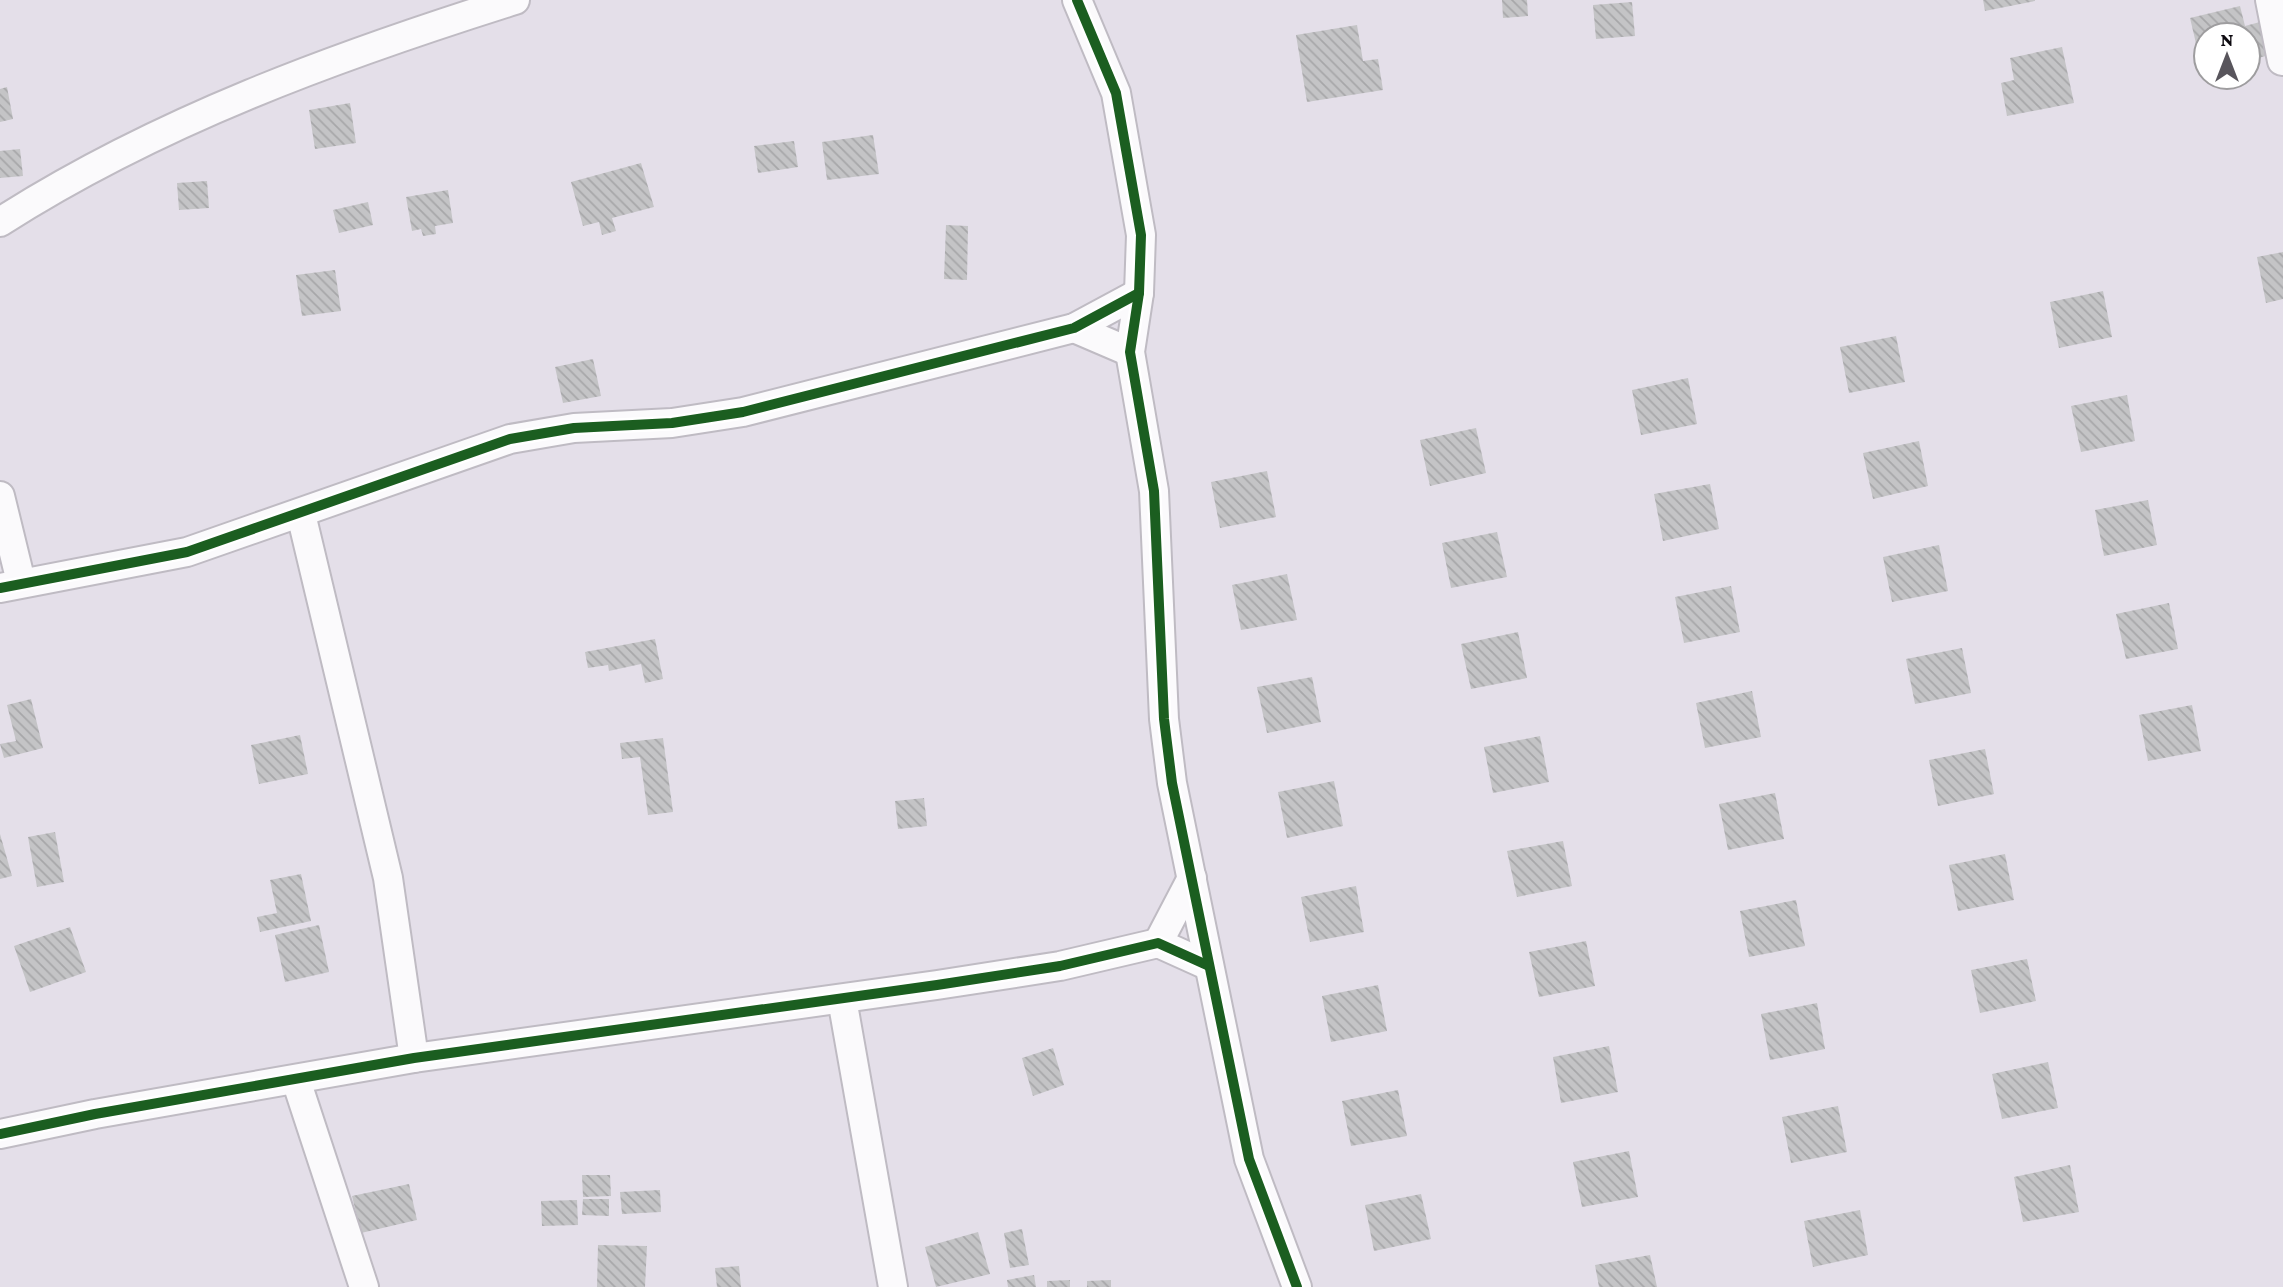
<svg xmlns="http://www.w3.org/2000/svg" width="2283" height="1287" font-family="'Crimson Pro',serif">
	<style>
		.building { fill: url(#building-back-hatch) }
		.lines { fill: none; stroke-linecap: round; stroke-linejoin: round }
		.minor-casing { stroke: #bfbbc3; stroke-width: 32 }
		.minor { stroke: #fbfafc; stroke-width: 28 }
		.cycleway-casing { stroke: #fff; stroke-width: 15 }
		.cycleway { stroke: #1b5e20; stroke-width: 10 }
	</style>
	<defs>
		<pattern id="building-back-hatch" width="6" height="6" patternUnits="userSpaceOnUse" patternTransform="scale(1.75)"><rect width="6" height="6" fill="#c4c4c6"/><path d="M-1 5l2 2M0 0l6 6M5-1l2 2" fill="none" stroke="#a7a7a9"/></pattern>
	</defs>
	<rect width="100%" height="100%" fill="#e4dfe9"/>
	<!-- building -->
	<g class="building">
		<path d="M1502 0H1527L1528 16 1503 18Z"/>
		<path d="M1983 0H2035V1L1985 11Z"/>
		<path d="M1632 2 1635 36 1596 39 1593 5Z"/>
		<path d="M2240 6 2245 26 2260 22 2269 55 2248 61V35H2206V72L2203 73 2190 18Z"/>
		<path d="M1357 25 1363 61 1378 59 1383 90 1307 102 1296 35Z"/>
		<path d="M2062 47 2074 103 2007 116 2001 83 2014 80 2010 58Z"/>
		<path d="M7 87 13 119 0 122V89Z"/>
		<path d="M350 103 356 143 315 149 309 110Z"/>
		<path d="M873 135 879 174 827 180 822 142Z"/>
		<path d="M794 141 798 167 758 173 754 146Z"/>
		<path d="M20 149 23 176 0 178V151Z"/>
		<path d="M641 163 654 207 612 218 616 231 602 235 599 222 583 226 571 182Z"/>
		<path d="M207 181 209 208 179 210 177 183Z"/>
		<path d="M448 190 453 223 435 226 436 234 423 236 421 229 412 231 406 197Z"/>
		<path d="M368 202 373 225 339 233 333 210Z"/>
		<path d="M946 225 968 226 967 280 944 279Z"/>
		<path d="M2283 252V299L2266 303 2257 257Z"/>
		<path d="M335 270 341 311 302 316 296 275Z"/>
		<path d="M2103 291 2112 337 2059 348 2050 302Z"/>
		<path d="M1896 336 1905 382 1849 393 1840 347Z"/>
		<path d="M593 359 601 396 563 403 555 367Z"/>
		<path d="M1688 378 1697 424 1641 435 1632 390Z"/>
		<path d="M2127 395 2135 441 2081 452 2071 406Z"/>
		<path d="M1476 428 1486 473 1430 486 1420 440Z"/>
		<path d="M1919 441 1928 486 1873 499 1863 453Z"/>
		<path d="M1267 471 1276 517 1220 528 1211 482Z"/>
		<path d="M1710 484 1719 529 1663 541 1654 494Z"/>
		<path d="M2148 500 2157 545 2104 556 2095 510Z"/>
		<path d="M1497 532 1507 577 1451 588 1442 543Z"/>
		<path d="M1939 545 1948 591 1892 602 1883 557Z"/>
		<path d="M1287 574 1297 620 1241 630 1232 585Z"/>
		<path d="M1731 586 1740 632 1684 643 1675 597Z"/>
		<path d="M2169 603 2178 649 2126 659 2116 614Z"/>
		<path d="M1518 632 1527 678 1471 689 1461 644Z"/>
		<path d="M655 639 663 679 645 683 641 664 609 671 608 665 588 668 585 652Z"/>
		<path d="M1962 648 1971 693 1915 704 1906 659Z"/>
		<path d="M1312 677 1321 722 1267 733 1257 687Z"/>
		<path d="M1752 691 1761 737 1705 748 1696 703Z"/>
		<path d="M31 699 43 748 4 758 0 744 16 741 7 705Z"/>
		<path d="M2192 705 2201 751 2148 761 2139 715Z"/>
		<path d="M300 735 308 774 259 784 251 745Z"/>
		<path d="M1540 736 1549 782 1493 793 1484 747Z"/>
		<path d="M663 738 673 812 648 815 640 757 622 759 620 743Z"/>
		<path d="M1985 749 1994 794 1938 806 1929 760Z"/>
		<path d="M1334 781 1343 826 1287 838 1278 792Z"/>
		<path d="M1775 793 1784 839 1728 850 1719 804Z"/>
		<path d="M924 798 927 826 898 829 895 801Z"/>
		<path d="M55 832 64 882 37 887 28 837Z"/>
		<path d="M0 834 12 876 0 879Z"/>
		<path d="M1563 841 1572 886 1517 897 1507 851Z"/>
		<path d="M2005 854 2014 900 1958 911 1949 865Z"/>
		<path d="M301 874 311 921 260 932 257 917 277 913 270 880Z"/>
		<path d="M1356 886 1364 932 1310 942 1301 897Z"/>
		<path d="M1796 900 1805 946 1749 957 1740 911Z"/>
		<path d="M319 925 329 972 285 982 275 935Z"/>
		<path d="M70 927 86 972 30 992 14 946Z"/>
		<path d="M1586 941 1595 986 1539 997 1529 952Z"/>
		<path d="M2027 959 2036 1001 1980 1013 1971 970Z"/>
		<path d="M1378 985 1387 1031 1331 1042 1322 996Z"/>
		<path d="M1817 1003 1825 1049 1770 1060 1761 1014Z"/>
		<path d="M1609 1046 1618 1092 1561 1103 1553 1057Z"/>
		<path d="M1053 1048 1064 1085 1033 1096 1022 1058Z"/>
		<path d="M2048 1062 2058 1108 2002 1119 1992 1074Z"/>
		<path d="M1398 1090 1407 1136 1351 1146 1342 1101Z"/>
		<path d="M1838 1106 1847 1152 1791 1163 1782 1117Z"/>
		<path d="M1629 1151 1638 1197 1582 1207 1573 1162Z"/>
		<path d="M2070 1165 2079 1212 2023 1222 2014 1177Z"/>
		<path d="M582 1175H610L611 1196 583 1197Z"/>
		<path d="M409 1184 417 1220 361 1233 352 1196Z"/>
		<path d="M660 1190 661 1212 622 1214 620 1192Z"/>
		<path d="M1421 1194 1431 1239 1374 1251 1365 1205Z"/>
		<path d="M583 1199H609V1216L582 1215Z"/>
		<path d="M577 1200 578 1225 542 1226 541 1201Z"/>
		<path d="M1860 1210 1868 1255 1813 1267 1804 1221Z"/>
		<path d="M1022 1229 1029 1265 1010 1268 1004 1233Z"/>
		<path d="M978 1232 990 1274 936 1287 925 1247Z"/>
		<path d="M598 1245 647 1246 645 1287H597Z"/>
		<path d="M1650 1255 1657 1287H1599L1595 1265Z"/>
		<path d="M739 1266 741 1287H717L715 1268Z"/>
		<path d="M1034 1275 1036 1287H1008L1007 1280Z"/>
		<path d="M1070 1280V1287H1047V1281Z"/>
		<path d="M1111 1280V1287H1087V1281Z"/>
	</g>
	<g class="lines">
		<!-- minor casing -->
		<g class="minor-casing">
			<g id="minor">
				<path d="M1077 0 1116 93 1141 235 1139 293 1130 352 1154 491 1164 719 1172 783 1249 1159 1297 1287"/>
				<path d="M2270 0 2282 61"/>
				<path d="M0 222C158 121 337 56 515 0"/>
				<path d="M1074 328 1130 352"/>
				<path d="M0 496 21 582"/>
				<path d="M301 514 388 878 414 1058"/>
				<path d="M0 588 187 552 510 439 574 428 672 423 743 412 1074 328 1139 293"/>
				<path d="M1158 943 1192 878"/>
				<path d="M842 999 893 1287"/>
				<path d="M296 1080 364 1287"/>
				<path d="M0 1134 95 1114 414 1058 937 985 1060 966 1158 943 1209 966"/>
			</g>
		</g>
		<!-- minor -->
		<use href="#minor" class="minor"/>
		<!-- cycleway casing -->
		<g class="cycleway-casing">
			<g id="cycleway">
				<path d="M1077 0 1116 93 1141 235 1139 293 1130 352 1154 491 1164 719 1172 783 1249 1159 1297 1287"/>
				<path d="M0 588 187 552 510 439 574 428 672 423 743 412 1074 328 1139 293"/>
				<path d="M0 1134 95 1114 414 1058 937 985 1060 966 1158 943 1209 966"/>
			</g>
		</g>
		<!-- cycleway -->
		<use href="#cycleway" class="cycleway"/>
	</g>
	<!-- north arrow -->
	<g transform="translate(2227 56)"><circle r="33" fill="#ffffff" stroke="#9e9d9f" stroke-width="2"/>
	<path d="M0-5L12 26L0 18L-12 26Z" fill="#58555c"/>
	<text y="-10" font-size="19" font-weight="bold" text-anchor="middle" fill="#0d0a10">N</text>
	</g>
</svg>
